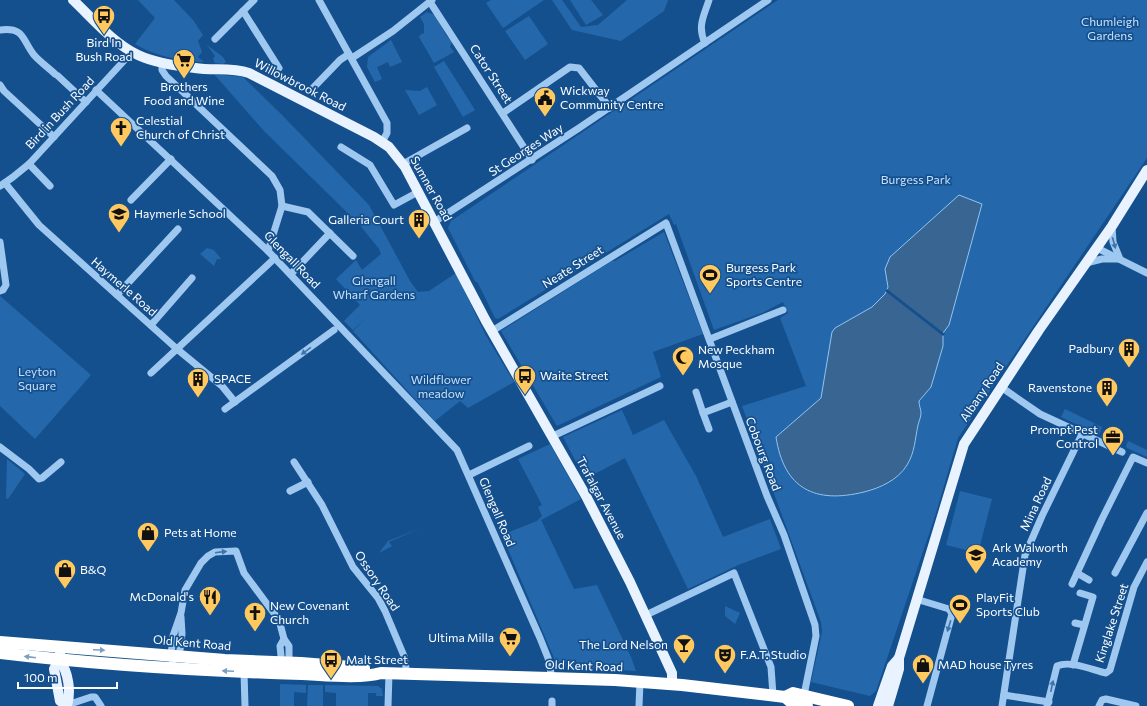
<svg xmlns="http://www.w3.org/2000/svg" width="1147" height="706" font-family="Commissioner,sans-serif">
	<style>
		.green { fill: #2468ab }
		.water { fill: #396592; stroke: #92c4f3 }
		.pier { fill: #15508e }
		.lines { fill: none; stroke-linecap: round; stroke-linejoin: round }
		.minor { stroke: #9fc8f0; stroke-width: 7 }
		.major { stroke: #e9f3ff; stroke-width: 10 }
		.highway { stroke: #fff; stroke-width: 12 }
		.oneway { fill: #3e74ab }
		.oneway2 { fill: #7e9fc1 }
		.labels { text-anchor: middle; stroke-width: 3.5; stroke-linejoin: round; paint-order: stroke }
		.park-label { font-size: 12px; fill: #c6e1fc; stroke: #15508e }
		.poi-label { font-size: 12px; fill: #fff; stroke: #15508e; text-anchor: start }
		.street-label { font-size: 12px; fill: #fff; stroke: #15508e }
	</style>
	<rect width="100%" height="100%" fill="#15508e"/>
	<!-- green -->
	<g class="green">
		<path d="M138 0H174L193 20 203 35 198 41 202 52 198 57 204 62C181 61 155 56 135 44L155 18Z"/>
		<path d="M491 0H544L503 28 486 3Z"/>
		<path d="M552 0H562L581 27 598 25 627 0H668L664 11 621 41 572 30Z"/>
		<path d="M570 0H591L603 15 586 25Z"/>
		<path d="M778 0H1147V158L958 438 936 513 876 691 870 696 811 682 822 632 821 622 742 406 806 386 780 318 788 313 783 302 762 313 714 330 676 224 674 225 669 214 498 319 495 318 478 283 475 281 448 228 451 221Z"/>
		<path d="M427 12 435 15 446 35 452 42 450 47 454 52 434 63 419 37 420 35 424 33V24L420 17Z"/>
		<path d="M529 16 548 44 525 60 505 31Z"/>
		<path d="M391 40 402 62 390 67 388 62 377 67 382 79 375 82 367 67 368 57Z"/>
		<path d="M207 45 223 57 226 62 223 64 215 63 213 59 215 56Z"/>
		<path d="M444 61 475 110 463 117 434 67Z"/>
		<path d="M214 74 243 77 282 115 369 205 410 281 418 292 429 291 456 273 485 334 514 382 468 408 460 401 435 421 353 331 365 319 353 330 344 321 360 305 336 279 356 260 362 270 381 254 379 249 359 224 264 131Z"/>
		<path d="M427 87 437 105 419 115 405 90 420 91Z"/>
		<path d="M664 232 703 334 653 352 661 377 557 426 501 331 612 261H615Z"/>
		<path d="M207 248 214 250 221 259H217L214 266 200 254Z"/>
		<path d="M0 296 91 375 35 439 0 406Z"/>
		<path d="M1065 409 1102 427 1099 435 1061 417Z"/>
		<path d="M622 410 633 435 664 420 696 476 723 537 770 519 781 549 738 565 688 589 625 458 585 479 563 437Z"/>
		<path d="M1107 430 1120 436 1117 442 1104 437Z"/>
		<path d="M1128 441 1147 450V457L1127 448 1126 446Z"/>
		<path d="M550 444 581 499 541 520 542 522 574 589 597 585 631 657 636 671 554 666V658L502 535 537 521 542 516 538 507 542 505 518 459Z"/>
		<path d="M7 459 25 474 8 499 6 498Z"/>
		<path d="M960 491 992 499 978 553 946 545Z"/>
		<path d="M421 528 389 542 392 546 379 553 388 541Z"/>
		<path d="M725 606 740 613 735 624 725 616Z"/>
		<path d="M280 684 306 685V693L294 692V706H280Z"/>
		<path d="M308 685H323V706H307Z"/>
		<path d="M325 685 378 686 382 689 383 696H376V693H368V706H336V693L325 692Z"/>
	</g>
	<!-- water -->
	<path class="water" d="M959 195 982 204 949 325 943 333V346L931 387 919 401C919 406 921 409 921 413 921 417 919 421 918 425 915 439 915 452 907 465 898 480 880 488 864 492 815 504 784 489 776 437L821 398 832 332 835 328 872 307 885 294 888 287 885 269 890 257Z"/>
	<!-- pier -->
	<path class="pier" d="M887 289 945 334 943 336 885 291Z"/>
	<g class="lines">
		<!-- minor -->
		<g class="minor">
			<path d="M319 0 387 123V133L382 142"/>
			<path d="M430 2 532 160"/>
			<path d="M243 11 279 68"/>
			<path d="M0 30C25 27 22 40 34 55 40 62 49 68 55 74"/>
			<path d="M215 39 254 0"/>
			<path d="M705 43C697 26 704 16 709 0"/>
			<path d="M352 58 393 31 432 0"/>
			<path d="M162 62V70L166 76 272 176 280 190 282 206 268 251"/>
			<path d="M58 76 86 102"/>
			<path d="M0 85 4 91 54 137"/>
			<path d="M313 88 340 60 349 54"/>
			<path d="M96 90 268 251 457 450 540 638 548 658 552 678"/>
			<path d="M503 113 570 67 579 68 610 108"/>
			<path d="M341 147 370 165 394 205 418 192"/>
			<path d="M29 164 50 186"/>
			<path d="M403 164 467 128"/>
			<path d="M5 183 39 225 177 349 222 386 235 402"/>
			<path d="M0 186 13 177 29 164 132 52"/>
			<path d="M131 200 171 159"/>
			<path d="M282 206 308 212 353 256"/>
			<path d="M434 222 579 128 768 0"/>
			<path d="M1112 226 1113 242 1120 259"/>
			<path d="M0 242 6 285 3 290 0 291"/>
			<path d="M1097 248 1147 273"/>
			<path d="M1086 263 1102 259H1118"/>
			<path d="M291 274 330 233"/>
			<path d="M117 295 178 229"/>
			<path d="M151 325 192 278"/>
			<path d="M492 331 666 223 767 496 784 535 815 625 816 636 804 695"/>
			<path d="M710 339 783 310"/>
			<path d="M151 373 275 258"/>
			<path d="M1001 387 1040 414 1122 452"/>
			<path d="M696 392 703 413"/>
			<path d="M225 409 334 330"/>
			<path d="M709 429 703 413 732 402"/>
			<path d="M553 436 660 386"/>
			<path d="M0 447 29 469 39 479 42 478 61 462"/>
			<path d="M294 462 322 505 353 567 378 598 385 611 404 656 407 674"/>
			<path d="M469 475 529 446"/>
			<path d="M290 491 308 482"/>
			<path d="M1077 573 1089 580"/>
			<path d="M1115 573 1147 513"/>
			<path d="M1072 584 1102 519 1133 457 1147 463"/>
			<path d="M916 599 949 609 952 614 927 706"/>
			<path d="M646 615 734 573 771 667 773 695"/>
			<path d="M1075 623 1084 625"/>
			<path d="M179 658 182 634 181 617"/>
			<path d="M1073 665 1093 597 1080 593"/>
			<path d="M282 666 280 646 284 639"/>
			<path d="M174 668 171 655 173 636 181 613 185 590 201 563 208 556 215 552 236 551 244 573 279 620 284 639 289 646V665"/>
			<path d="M244 672 245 706"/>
			<path d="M1004 695 1049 702"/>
			<path d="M67 705 91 697H95L101 706"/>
			<path d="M388 706 389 673"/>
			<path d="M552 706V701"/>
			<path d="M639 706 640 682"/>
			<path d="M1002 706 1025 555 1042 516 1082 434"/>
			<path d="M1047 706 1057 666C1070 660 1093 670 1106 673L1110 670 1134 587 1147 562"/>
			<path d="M1099 706 1102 700 1106 699 1136 706"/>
		</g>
		<!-- major -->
		<g class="major">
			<path d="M73 0C93 19 113 43 138 55 155 63 176 66 195 68 213 71 231 67 249 73L374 137 389 147 405 167 486 321 586 496 630 582 672 673V684"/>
			<path d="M60 653 59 660 54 669 60 701 67 705"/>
			<path d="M59 660C69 672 71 692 67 706"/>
			<path d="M878 706 892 666 899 658"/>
			<path d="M888 706 899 669V658L964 444 1039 330 1112 226 1147 170"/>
		</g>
		<!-- highway -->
		<g class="highway">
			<path d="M0 642 225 660 301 663 364 668"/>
			<path d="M0 653C100 665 201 671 302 674 324 675 361 679 381 673L615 680 682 685 785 697 793 693 848 706"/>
			<path d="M785 697 791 702 807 706"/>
		</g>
	</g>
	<!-- one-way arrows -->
	<defs><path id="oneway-solid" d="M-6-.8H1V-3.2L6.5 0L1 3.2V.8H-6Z"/></defs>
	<g class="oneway">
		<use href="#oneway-solid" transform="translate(1114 243) rotate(75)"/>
		<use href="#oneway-solid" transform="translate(306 351) rotate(144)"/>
		<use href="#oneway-solid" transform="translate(221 552) rotate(-7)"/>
		<use href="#oneway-solid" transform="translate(949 626) rotate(107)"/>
		<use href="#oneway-solid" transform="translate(1052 686) rotate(-78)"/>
	</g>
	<g class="oneway2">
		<use href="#oneway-solid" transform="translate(99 650) rotate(3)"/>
		<use href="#oneway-solid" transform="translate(30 657) rotate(-173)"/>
		<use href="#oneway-solid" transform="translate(228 671) rotate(-177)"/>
	</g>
	<!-- icons -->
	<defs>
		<g id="bus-pin" transform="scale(1.15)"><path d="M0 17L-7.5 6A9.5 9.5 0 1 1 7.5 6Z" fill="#ffc95f" stroke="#15508e"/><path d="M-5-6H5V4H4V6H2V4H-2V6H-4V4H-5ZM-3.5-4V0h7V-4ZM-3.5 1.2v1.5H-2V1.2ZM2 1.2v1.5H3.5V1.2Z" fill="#111"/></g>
		<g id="supermarket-pin" transform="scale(1.15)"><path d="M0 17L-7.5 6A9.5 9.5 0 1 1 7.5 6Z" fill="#ffc95f" stroke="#15508e"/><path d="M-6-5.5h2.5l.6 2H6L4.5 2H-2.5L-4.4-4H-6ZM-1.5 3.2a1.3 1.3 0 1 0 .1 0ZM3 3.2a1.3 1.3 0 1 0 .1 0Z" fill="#111"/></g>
		<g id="civic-pin" transform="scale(1.15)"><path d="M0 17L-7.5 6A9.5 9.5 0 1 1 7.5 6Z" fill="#ffc95f" stroke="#15508e"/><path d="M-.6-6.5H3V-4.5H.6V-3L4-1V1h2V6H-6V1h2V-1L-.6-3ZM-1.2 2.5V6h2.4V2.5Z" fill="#111"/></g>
		<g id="church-pin" transform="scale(1.15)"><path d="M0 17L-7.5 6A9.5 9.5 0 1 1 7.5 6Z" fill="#ffc95f" stroke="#15508e"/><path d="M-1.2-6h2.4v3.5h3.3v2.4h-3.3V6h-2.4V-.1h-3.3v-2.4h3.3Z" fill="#111"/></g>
		<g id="school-pin" transform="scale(1.15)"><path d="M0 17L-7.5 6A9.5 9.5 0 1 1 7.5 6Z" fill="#ffc95f" stroke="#15508e"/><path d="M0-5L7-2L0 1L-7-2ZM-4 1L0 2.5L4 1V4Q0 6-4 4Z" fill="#111"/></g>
		<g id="building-pin" transform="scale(1.15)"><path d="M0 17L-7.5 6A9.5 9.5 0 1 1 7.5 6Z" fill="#ffc95f" stroke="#15508e"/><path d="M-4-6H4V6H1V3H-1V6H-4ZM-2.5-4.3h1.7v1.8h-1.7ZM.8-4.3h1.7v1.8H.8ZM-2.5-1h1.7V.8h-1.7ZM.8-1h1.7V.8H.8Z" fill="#111"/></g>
		<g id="stadium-pin" transform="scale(1.15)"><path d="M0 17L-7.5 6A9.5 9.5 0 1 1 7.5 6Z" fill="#ffc95f" stroke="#15508e"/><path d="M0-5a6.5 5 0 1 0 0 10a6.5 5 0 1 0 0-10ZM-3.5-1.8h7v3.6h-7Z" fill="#111"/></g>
		<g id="mosque-pin" transform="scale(1.15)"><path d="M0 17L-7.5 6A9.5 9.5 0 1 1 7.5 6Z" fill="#ffc95f" stroke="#15508e"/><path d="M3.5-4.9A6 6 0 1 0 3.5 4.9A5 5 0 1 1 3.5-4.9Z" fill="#111"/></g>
		<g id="office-pin" transform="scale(1.15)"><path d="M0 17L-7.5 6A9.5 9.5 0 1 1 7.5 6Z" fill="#ffc95f" stroke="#15508e"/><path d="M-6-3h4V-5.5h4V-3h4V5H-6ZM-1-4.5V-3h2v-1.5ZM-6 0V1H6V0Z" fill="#111"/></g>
		<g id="shop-pin" transform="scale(1.15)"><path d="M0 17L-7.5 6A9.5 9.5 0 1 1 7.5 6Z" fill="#ffc95f" stroke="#15508e"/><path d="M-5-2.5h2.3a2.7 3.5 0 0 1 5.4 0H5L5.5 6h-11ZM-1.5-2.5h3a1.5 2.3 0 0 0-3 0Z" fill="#111"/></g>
		<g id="restaurant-pin" transform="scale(1.15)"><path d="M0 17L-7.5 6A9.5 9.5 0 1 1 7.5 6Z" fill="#ffc95f" stroke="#15508e"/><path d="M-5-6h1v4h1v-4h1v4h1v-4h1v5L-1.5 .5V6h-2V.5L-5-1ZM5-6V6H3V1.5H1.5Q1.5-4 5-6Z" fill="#111"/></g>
		<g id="bar-pin" transform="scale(1.15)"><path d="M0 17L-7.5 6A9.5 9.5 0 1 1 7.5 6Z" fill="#ffc95f" stroke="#15508e"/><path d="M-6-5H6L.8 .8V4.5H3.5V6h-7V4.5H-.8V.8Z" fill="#111"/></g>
		<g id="theatre-pin" transform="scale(1.15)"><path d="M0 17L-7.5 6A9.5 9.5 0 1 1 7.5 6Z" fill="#ffc95f" stroke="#15508e"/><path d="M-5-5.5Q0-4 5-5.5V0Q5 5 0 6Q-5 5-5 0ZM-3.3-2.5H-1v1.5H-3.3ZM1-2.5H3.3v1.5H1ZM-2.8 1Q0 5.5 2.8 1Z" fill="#111"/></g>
	</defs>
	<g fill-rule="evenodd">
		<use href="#bus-pin" x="104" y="16"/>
		<use href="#supermarket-pin" x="184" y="60"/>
		<use href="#civic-pin" x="545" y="98"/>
		<use href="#church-pin" x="121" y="128"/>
		<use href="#school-pin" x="119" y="214"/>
		<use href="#building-pin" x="419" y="220"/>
		<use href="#stadium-pin" x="710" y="275"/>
		<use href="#building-pin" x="1129" y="349"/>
		<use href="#mosque-pin" x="683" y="357"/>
		<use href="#bus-pin" x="525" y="376"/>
		<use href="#building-pin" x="198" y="379"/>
		<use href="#building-pin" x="1107" y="388"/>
		<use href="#office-pin" x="1113" y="437"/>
		<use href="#shop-pin" x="148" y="533"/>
		<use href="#school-pin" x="976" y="555"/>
		<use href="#shop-pin" x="65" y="570"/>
		<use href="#restaurant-pin" x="210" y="597"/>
		<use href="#stadium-pin" x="960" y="605"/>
		<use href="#church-pin" x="255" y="613"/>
		<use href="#supermarket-pin" x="510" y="638"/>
		<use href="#bar-pin" x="684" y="645"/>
		<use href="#theatre-pin" x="725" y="655"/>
		<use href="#bus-pin" x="331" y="660"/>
		<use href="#shop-pin" x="923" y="665"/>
	</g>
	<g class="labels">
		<!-- park labels -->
		<g class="park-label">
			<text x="1110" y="26">Chumleigh<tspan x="1110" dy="14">Gardens</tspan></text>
			<text x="916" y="184">Burgess Park</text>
			<text x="374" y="285">Glengall<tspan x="374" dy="14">Wharf Gardens</tspan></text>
			<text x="37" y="376">Leyton<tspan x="37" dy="14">Square</tspan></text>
			<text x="441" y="384">Wildflower<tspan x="441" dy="14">meadow</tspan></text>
		</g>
		<!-- poi labels -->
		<g class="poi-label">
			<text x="104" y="47" text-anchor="middle">Bird In<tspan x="104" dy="14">Bush Road</tspan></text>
			<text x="184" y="91" text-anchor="middle">Brothers<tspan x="184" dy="14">Food and Wine</tspan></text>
			<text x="560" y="95">Wickway<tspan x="560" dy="14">Community Centre</tspan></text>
			<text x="136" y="125">Celestial<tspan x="136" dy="14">Church of Christ</tspan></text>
			<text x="134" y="218">Haymerle School</text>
			<text x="404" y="224" text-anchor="end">Galleria Court</text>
			<text x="726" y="272">Burgess Park<tspan x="726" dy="14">Sports Centre</tspan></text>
			<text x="1114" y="353" text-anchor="end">Padbury</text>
			<text x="698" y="354">New Peckham<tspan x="698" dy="14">Mosque</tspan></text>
			<text x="540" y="380">Waite Street</text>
			<text x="214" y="383">SPACE</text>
			<text x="1092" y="392" text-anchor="end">Ravenstone</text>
			<text x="1098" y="434" text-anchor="end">Prompt Pest<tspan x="1098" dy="14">Control</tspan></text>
			<text x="164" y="537">Pets at Home</text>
			<text x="992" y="552">Ark Walworth<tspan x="992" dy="14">Academy</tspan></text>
			<text x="80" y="574">B&amp;Q</text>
			<text x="194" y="601" text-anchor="end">McDonald's</text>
			<text x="976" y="602">PlayFit<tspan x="976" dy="14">Sports Club</tspan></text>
			<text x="270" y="610">New Covenant<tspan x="270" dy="14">Church</tspan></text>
			<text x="494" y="642" text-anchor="end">Ultima Milla</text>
			<text x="668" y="649" text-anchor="end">The Lord Nelson</text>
			<text x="740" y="659">F.A.T. Studio</text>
			<text x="346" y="664">Malt Street</text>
			<text x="938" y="669">MAD house Tyres</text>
		</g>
		<!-- street labels -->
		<g class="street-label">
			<text transform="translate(491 74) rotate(57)" y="4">Cator Street</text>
			<text transform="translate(300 85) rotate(27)" y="4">Willowbrook Road</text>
			<text transform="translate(60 113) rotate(-47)" y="4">Bird in Bush Road</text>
			<text transform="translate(526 150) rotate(-33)" y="4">St Georges Way</text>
			<text transform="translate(431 189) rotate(61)" y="4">Sumner Road</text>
			<text transform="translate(292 260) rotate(46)" y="4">Glengall Road</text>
			<text transform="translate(573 267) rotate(-32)" y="4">Neate Street</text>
			<text transform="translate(124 287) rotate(41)" y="4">Haymerle Road</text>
			<text transform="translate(982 392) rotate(-56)" y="4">Albany Road</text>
			<text transform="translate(763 454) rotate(69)" y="4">Cobourg Road</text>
			<text transform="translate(601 498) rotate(62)" y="4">Trafalgar Avenue</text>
			<text transform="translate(1036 504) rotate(-65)" y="4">Mina Road</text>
			<text transform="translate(497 512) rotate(67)" y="4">Glengall Road</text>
			<text transform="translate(377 581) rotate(56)" y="4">Ossory Road</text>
			<text transform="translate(1112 623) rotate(-72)" y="4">Kinglake Street</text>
			<text transform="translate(192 643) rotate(5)" y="4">Old Kent Road</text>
			<text transform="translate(584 666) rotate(2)" y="4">Old Kent Road</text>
		</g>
	</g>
	<!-- scale -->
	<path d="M18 682v6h99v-6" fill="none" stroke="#ffffff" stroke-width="2"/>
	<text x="24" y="682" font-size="12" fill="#ffffff" stroke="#15508e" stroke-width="3" paint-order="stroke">100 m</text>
</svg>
